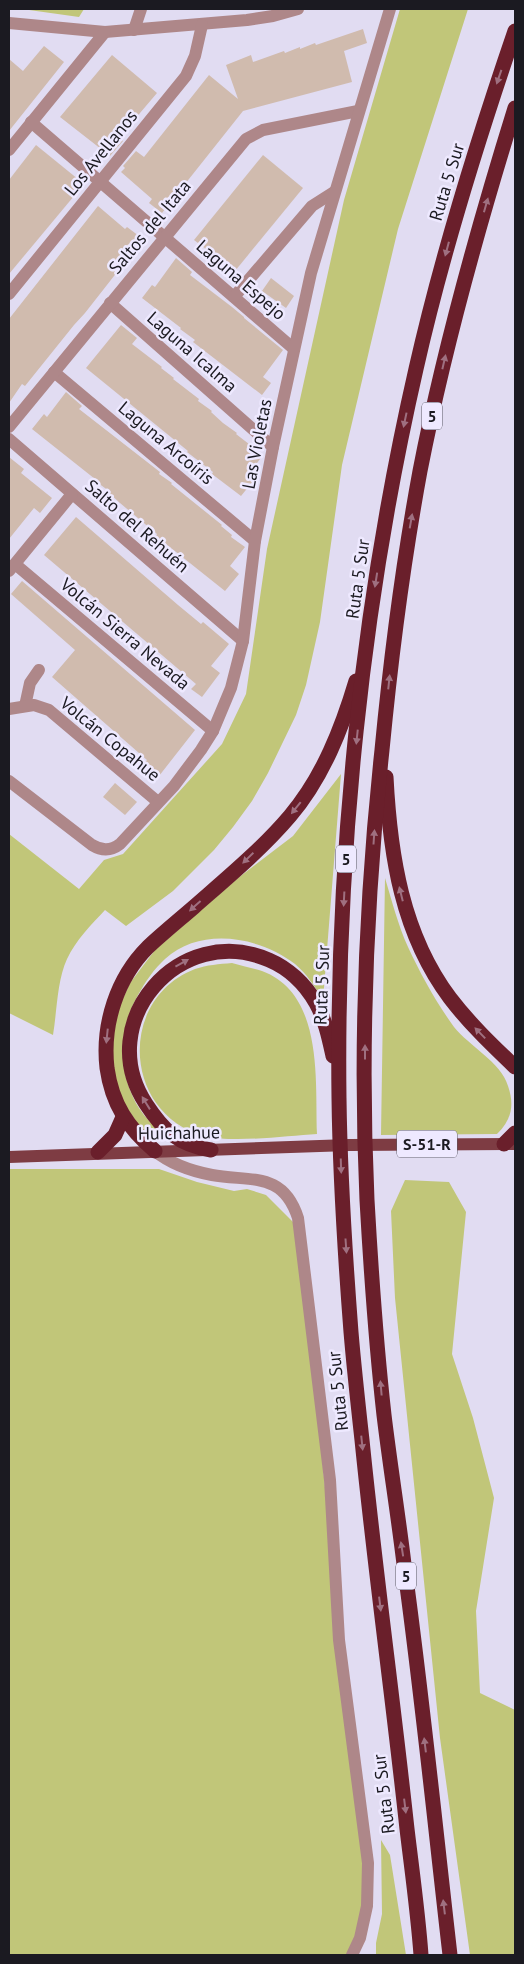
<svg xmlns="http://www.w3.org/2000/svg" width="524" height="1964" font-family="'PT Sans',sans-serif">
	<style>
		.green { fill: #c1c679 }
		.building { fill: #d0bbae }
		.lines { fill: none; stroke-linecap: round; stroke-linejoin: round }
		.minor { stroke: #ae8789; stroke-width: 12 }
		.primary { stroke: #7e3c43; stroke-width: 12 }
		.motorway { stroke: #6a1f2b; stroke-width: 15 }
		.oneway { fill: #9f7080 }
		.labels { text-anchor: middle; stroke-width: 5; stroke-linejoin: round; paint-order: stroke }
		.shield { fill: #eee9ff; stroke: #5a5864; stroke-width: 1 }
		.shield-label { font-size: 16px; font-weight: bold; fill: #1b1a21 }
		.street-label { font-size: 18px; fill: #1b1a21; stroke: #eee9ff }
	</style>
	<rect width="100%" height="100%" fill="#e1dcf2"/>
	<!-- green -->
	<g class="green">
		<path d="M22 9H84L79 17Z"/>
		<path d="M400 9H468L398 229 342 465 320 622 306 685 296 715 268 773 252 801 233 827 214 850 173 891 126 926 105 910C91 925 76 940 67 959 57 981 57 1011 53 1035L9 1013V834L79 889 104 860 123 854 222 744 246 694 267 549 344 200Z"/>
		<path d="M341 774 323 1000C315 987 307 974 295 964 260 937 201 926 165 959 154 969 145 982 138 995 120 1027 117 1063 133 1097 140 1114 155 1127 169 1140L148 1139 115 1090 111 1061 113 1021 130 983 155 950 238 878 293 836Z"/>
		<path d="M385 878C392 901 398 925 408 947 421 975 436 1002 454 1027 469 1046 501 1062 508 1086 515 1106 511 1120 497 1134L381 1135Z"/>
		<path d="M232 963C242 966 252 968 262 971 324 994 315 1081 317 1134 286 1136 233 1143 204 1136 123 1114 117 999 195 969 207 965 219 964 232 963Z"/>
		<path d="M9 1169H159L197 1182 234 1191 247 1189 266 1195 299 1228 336 1597 369 1877 352 1955H9Z"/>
		<path d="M405 1180 449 1182 466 1212 452 1354 473 1418 494 1498 476 1611 480 1693 515 1710V1955H470L440 1738 395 1298 391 1211Z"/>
		<path d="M381 1840 390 1855 406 1955H376V1943L382 1914Z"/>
	</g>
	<!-- building -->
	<g class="building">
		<path d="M363 29 367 43 344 51 352 82 243 111 162 213 149 203 152 199 121 172 125 168 123 166 136 151 144 157 209 75 238 99 226 65 251 55 253 62 284 51 285 53 300 47V49L315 43 316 45Z"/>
		<path d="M44 46 64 62 9 131V59L23 71Z"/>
		<path d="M112 55 157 93 123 133 120 138 123 141 110 156 60 117Z"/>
		<path d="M36 145 84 184 9 274V180Z"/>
		<path d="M263 155 303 188 235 271 194 240Z"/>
		<path d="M98 206 125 229 127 227 143 239 85 313 74 325 25 386 22 384 9 403V319Z"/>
		<path d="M176 258 192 272 190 275 232 307 244 317V318L283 350 263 377 271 383 262 395 206 352 193 342 195 340 180 329 181 328 142 298 152 285 155 287Z"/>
		<path d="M271 278 294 296 286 308 262 291Z"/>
		<path d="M121 325 137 338 132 344 162 367 161 368 174 378 173 379 199 399 198 401 212 411 211 412 223 423 237 433 236 434 263 455 248 475 254 480 241 496 212 474 213 472 187 452 188 451 86 368Z"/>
		<path d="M66 392 82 406 79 409 160 472 159 474 172 483 171 484 222 525 221 526 232 535 231 537 245 547 230 566 239 574 225 591 156 536 157 534 120 503 108 492 109 491 94 480 95 479 32 429 44 414 47 417Z"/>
		<path d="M9 457 24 469 21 473 52 498 40 513 34 508 9 539Z"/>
		<path d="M76 517 178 605 201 624 203 622 229 644 211 666 220 673 202 697 191 689 196 684 44 555Z"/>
		<path d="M22 581 195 730 159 776 144 764 147 760 52 677 75 650 11 594Z"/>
		<path d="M115 783 137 802 125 815 103 797Z"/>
	</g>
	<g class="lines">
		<!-- minor -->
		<g class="minor">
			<path d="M9 23 105 32 247 20 273 16 298 9"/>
			<path d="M134 30 141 9"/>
			<path d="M31 122 294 349"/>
			<path d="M9 150 105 32"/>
			<path d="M9 294 186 76 195 56 202 25"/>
			<path d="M234 297 312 206 334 192"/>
			<path d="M110 303 273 447"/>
			<path d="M54 372 255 541"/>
			<path d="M9 427 246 139 263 130 358 111"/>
			<path d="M9 439 243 641"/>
			<path d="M15 564 213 731"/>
			<path d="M9 571 72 494"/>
			<path d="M25 706 30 683 39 670"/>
			<path d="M9 709 34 705 49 710 158 802"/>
			<path d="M9 781 92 845C102 851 111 851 120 844L174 786 201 750 213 731 231 688 243 641 255 541 273 447 311 273 390 9"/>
			<path d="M155 1151C172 1165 191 1171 212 1175 251 1182 283 1171 298 1218L330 1480 339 1640 368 1863 367 1906 360 1938 352 1955"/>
		</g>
		<!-- primary -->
		<path class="primary" d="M9 1157 349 1145 515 1144"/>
		<!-- motorway -->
		<g class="motorway">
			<path d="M386 777C390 855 402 934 450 998 469 1023 492 1045 515 1067"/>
			<path d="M504 1144 515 1133"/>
			<path d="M211 1150C178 1145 163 1130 146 1104 92 1022 180 921 269 960 288 968 305 984 316 1003 325 1019 329 1038 333 1056"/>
			<path d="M155 1151C128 1128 112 1104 107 1068 102 1024 117 978 148 947 163 933 179 920 194 907 227 878 262 849 290 816 323 777 342 728 356 681"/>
			<path d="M98 1152 115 1135 123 1117"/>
			<path d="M421 1955C418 1913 412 1871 407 1829 393 1699 375 1570 362 1440 358 1404 354 1368 351 1332 345 1254 340 1176 339 1098 336 855 362 605 416 369 442 254 477 142 515 31"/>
			<path d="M450 1955C435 1825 422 1694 404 1564 398 1514 390 1465 384 1415 376 1343 371 1271 367 1200 360 1050 366 899 382 750 391 656 403 563 420 471 444 348 478 227 515 108"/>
		</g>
	</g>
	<!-- one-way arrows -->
	<defs><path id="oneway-solid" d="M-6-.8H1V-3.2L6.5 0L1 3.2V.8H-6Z" transform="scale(1.25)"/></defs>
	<g class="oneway">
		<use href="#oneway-solid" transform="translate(499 77) rotate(109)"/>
		<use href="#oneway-solid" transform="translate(486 205) rotate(-74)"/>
		<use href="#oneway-solid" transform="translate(447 249) rotate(105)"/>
		<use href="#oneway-solid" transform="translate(444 362) rotate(-77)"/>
		<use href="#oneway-solid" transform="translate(405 420) rotate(102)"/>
		<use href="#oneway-solid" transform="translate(411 521) rotate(-80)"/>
		<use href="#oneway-solid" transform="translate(376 580) rotate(99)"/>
		<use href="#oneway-solid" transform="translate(389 682) rotate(-84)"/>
		<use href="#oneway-solid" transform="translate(357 737) rotate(96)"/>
		<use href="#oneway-solid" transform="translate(296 808) rotate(129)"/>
		<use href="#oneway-solid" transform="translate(374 837) rotate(-86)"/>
		<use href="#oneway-solid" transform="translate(248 858) rotate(136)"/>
		<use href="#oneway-solid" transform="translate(401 894) rotate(-104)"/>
		<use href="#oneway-solid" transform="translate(344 899) rotate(93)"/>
		<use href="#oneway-solid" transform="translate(195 906) rotate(138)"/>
		<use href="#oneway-solid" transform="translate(182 963) rotate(-29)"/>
		<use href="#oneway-solid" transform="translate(480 1033) rotate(-134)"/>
		<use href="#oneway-solid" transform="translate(107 1036) rotate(96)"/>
		<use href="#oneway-solid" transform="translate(365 1052) rotate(-90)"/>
		<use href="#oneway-solid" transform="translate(146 1103) rotate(-122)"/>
		<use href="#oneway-solid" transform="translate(341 1166) rotate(88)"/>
		<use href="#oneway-solid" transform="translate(346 1246) rotate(86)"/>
		<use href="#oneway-solid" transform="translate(381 1388) rotate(-95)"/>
		<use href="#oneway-solid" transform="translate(362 1443) rotate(84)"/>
		<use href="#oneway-solid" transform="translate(402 1549) rotate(-99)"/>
		<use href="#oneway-solid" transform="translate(380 1604) rotate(83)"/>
		<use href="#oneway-solid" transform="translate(425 1745) rotate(-97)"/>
		<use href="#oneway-solid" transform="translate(405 1806) rotate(83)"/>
		<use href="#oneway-solid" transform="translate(444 1907) rotate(-97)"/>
	</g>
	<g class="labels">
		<!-- shield labels -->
		<g class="shield">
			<rect x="422" y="402.5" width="20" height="27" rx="4"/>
			<rect x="336" y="845.5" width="20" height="27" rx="4"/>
			<rect x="397" y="1130.5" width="60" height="27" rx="4"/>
			<rect x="396" y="1562.5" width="20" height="27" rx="4"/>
		</g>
		<g class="shield-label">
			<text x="432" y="422">5</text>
			<text x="346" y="865">5</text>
			<text x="427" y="1150">S-51-R</text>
			<text x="406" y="1582">5</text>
		</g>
		<!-- street labels -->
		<g class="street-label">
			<text transform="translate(101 153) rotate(-51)" y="6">Los Avellanos</text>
			<text transform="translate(447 182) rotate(-73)" y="6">Ruta 5 Sur</text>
			<text transform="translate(150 227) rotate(-50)" y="6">Saltos del Itata</text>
			<text transform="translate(241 280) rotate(41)" y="6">Laguna Espejo</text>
			<text transform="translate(192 352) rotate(41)" y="6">Laguna Icalma</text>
			<text transform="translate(166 443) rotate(40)" y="6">Laguna Arcoíris</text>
			<text transform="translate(257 444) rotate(-79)" y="6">Las Violetas</text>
			<text transform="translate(137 526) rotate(41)" y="6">Salto del Rehuén</text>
			<text transform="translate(358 579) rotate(-82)" y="6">Ruta 5 Sur</text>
			<text transform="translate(125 634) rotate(40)" y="6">Volcán Sierra Nevada</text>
			<text transform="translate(110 739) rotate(39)" y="6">Volcán Copahue</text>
			<text transform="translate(322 985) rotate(-88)" y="6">Ruta 5 Sur</text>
			<text transform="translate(179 1133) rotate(-1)" y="6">Huichahue</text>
			<text transform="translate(338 1391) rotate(-96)" y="6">Ruta 5 Sur</text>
			<text transform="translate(384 1794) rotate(-97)" y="6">Ruta 5 Sur</text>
		</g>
	</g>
	<!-- border -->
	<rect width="524" height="1964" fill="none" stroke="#1b1a21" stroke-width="20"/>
</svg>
